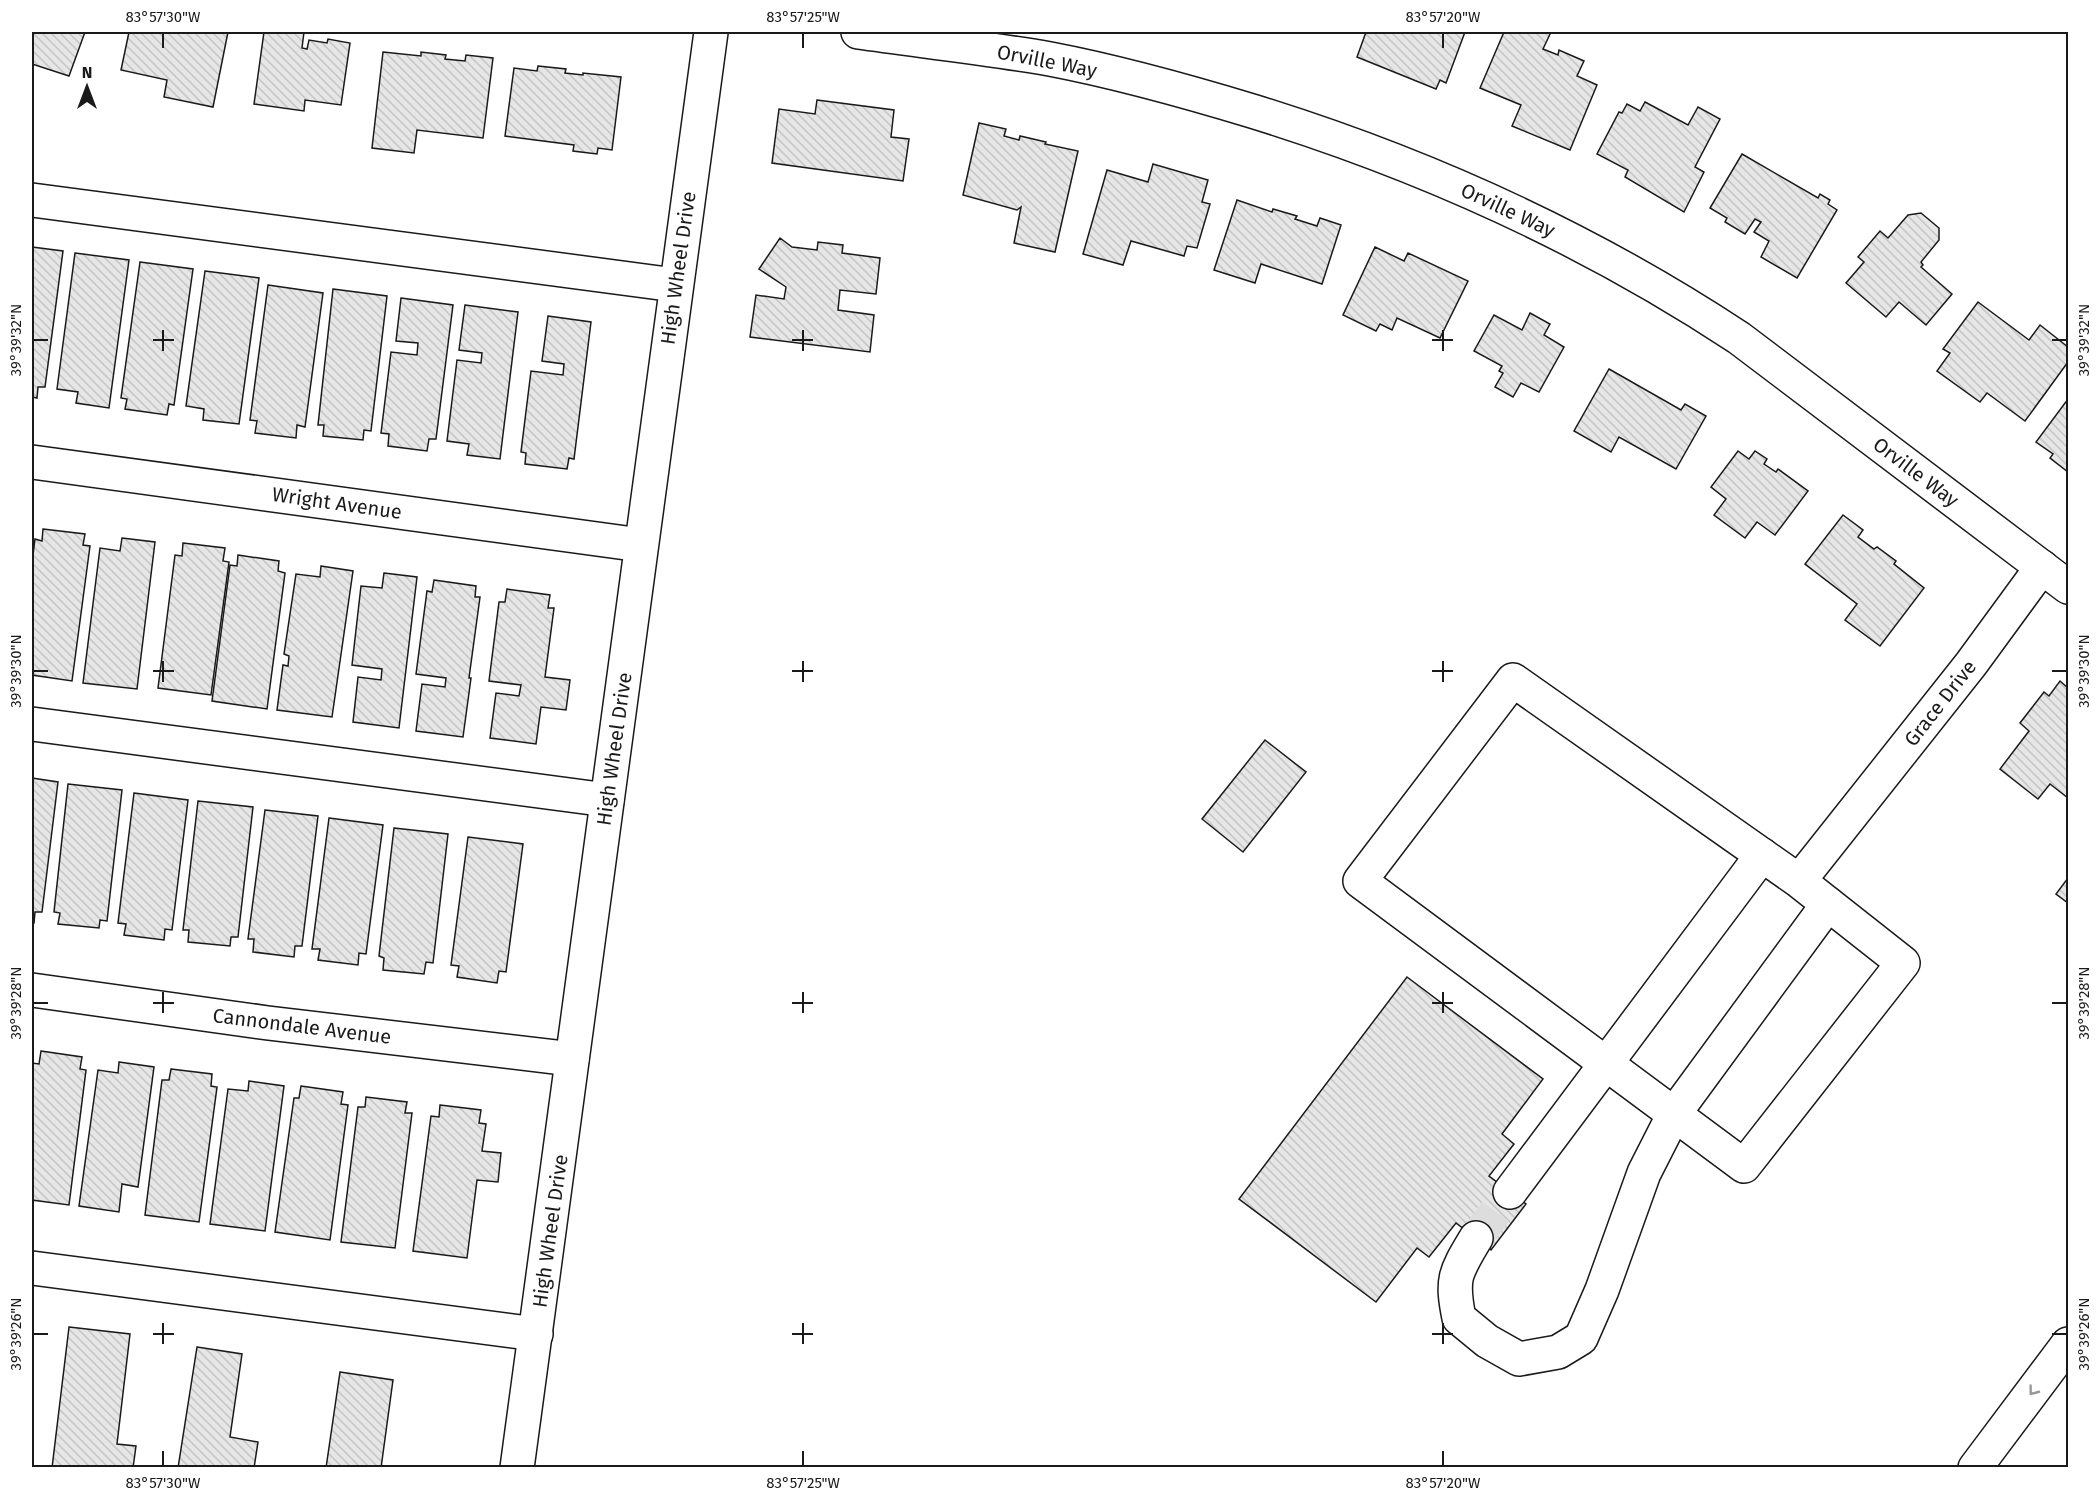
<svg xmlns="http://www.w3.org/2000/svg" width="2100" height="1499" font-family="'Fira Sans',sans-serif">
	<style>
		.building { fill: url(#building-back-hatch); stroke: #1a1a1a; stroke-width: 1.5 }
		.lines { fill: none; stroke-linecap: round; stroke-linejoin: round }
		.minor-tunnel { stroke: #ddd; stroke-width: 33; stroke-dasharray: 33 16; stroke-linecap: butt }
		.minor-casing { stroke: #1a1a1a; stroke-width: 36 }
		.highway-casing { stroke: #1a1a1a; stroke-width: 36 }
		.minor { stroke: #fff; stroke-width: 33 }
		.highway { stroke: #fff; stroke-width: 33 }
		.oneway { stroke: #989898 }
		.ticks { fill: none; stroke: #1a1a1a; stroke-width: 2 }
		.labels { text-anchor: middle; stroke-width: 4.5; stroke-linejoin: round; paint-order: stroke }
		.street-label { font-size: 20px; fill: #1a1a1a; stroke: #fff }
		.neatline { fill: none; stroke: #1a1a1a; stroke-width: 2 }
		.ticks-label { font-size: 15px; text-anchor: middle; fill: #1a1a1a }
	</style>
	<defs>
		<pattern id="building-back-hatch" width="6" height="6" patternUnits="userSpaceOnUse" patternTransform="scale(1.5)"><rect width="6" height="6" fill="#e6e6e6"/><path d="M-1 5l2 2M0 0l6 6M5-1l2 2" fill="none" stroke="#c5c5c5"/></pattern>
	</defs>
	<rect width="100%" height="100%" fill="#fff"/>
	<!-- building -->
	<g class="building">
		<path d="M32 32H85L69 76 32 64Z"/>
		<path d="M129 32H228L213 107 164 97 167 80 121 70Z"/>
		<path d="M264 32H304L302 48 307 49 309 40 327 43 328 39 350 43 341 105 305 100 304 111 254 104Z"/>
		<path d="M1366 32H1465L1446 83 1440 80 1436 89 1357 57Z"/>
		<path d="M1504 32H1551L1543 49 1558 55 1559 50 1584 61 1577 76 1597 85 1570 150 1512 126 1521 105 1480 88Z"/>
		<path d="M383 52 421 56V52L446 55 445 59 465 61 466 55 493 58 483 138 417 130 414 153 372 148Z"/>
		<path d="M538 66 566 69 565 73 583 75V73L621 77 612 150 598 148 597 154 573 151 574 145 505 136 514 68 537 71Z"/>
		<path d="M817 100 894 110 891 137 909 139 903 181 772 163 779 109 815 114Z"/>
		<path d="M1645 102 1688 125 1698 107 1720 119 1695 167 1704 172 1684 212 1625 177 1628 170 1597 154 1619 112 1622 113 1627 104 1640 111Z"/>
		<path d="M979 123 1006 129 1004 136 1019 140 1020 136 1046 142 1045 144 1078 151 1055 252 1014 243 1021 207 1017 210 963 195Z"/>
		<path d="M1742 154 1818 198 1820 194 1830 200 1828 204 1837 210 1797 278 1761 257 1769 241 1754 232 1761 222 1755 219 1745 234 1725 222 1727 218 1710 208Z"/>
		<path d="M1153 164 1208 180 1202 202 1210 204 1197 248 1187 246 1184 256 1131 241 1123 265 1083 254 1107 170 1148 182Z"/>
		<path d="M1237 200 1272 212 1273 209 1297 216 1295 219 1317 226 1320 218 1341 225 1322 284 1261 264 1255 283 1214 270Z"/>
		<path d="M1921 213 1939 228V240L1921 262 1923 265 1921 267 1952 294 1926 325 1899 302 1886 317 1846 283 1864 262 1858 257 1880 231 1888 238 1908 215Z"/>
		<path d="M780 238 792 247 817 250 818 242 843 245 842 253 880 258 876 294 840 290 838 310 874 315 870 352 750 337 756 295 784 299 786 287 759 269Z"/>
		<path d="M32 247 63 251 45 387H38L37 398 32 397Z"/>
		<path d="M1375 247 1404 261 1408 253 1468 281 1440 338 1397 318 1392 330 1380 324 1376 331 1343 315Z"/>
		<path d="M75 253 129 260 109 408 76 403 78 392 57 389Z"/>
		<path d="M140 262 193 269 174 405 169 404 167 415 125 409 127 399 121 398Z"/>
		<path d="M205 271 259 278 239 424 203 420 204 409 186 406Z"/>
		<path d="M268 285 323 293 305 427 297 425 296 438 255 433 257 421 250 420Z"/>
		<path d="M333 289 387 296 371 431 364 430 363 440 323 436 324 425H318Z"/>
		<path d="M401 298 453 305 436 439H429L427 451 388 446 389 434 381 433 391 352 417 355 418 343 396 341Z"/>
		<path d="M1978 302 2029 340 2040 325 2068 347V362L2025 421 1987 393 1980 402 1937 371 1950 353 1943 349Z"/>
		<path d="M465 305 518 312 500 459 467 455 469 444 447 441 457 360 481 363 482 353 459 350Z"/>
		<path d="M1530 313 1550 324 1544 335 1564 347 1539 392 1521 383 1513 397 1495 387 1503 373 1499 371 1502 366 1474 351 1494 315 1522 330Z"/>
		<path d="M548 316 591 322 574 459 569 458 567 469 525 464 526 453 521 452 531 371 563 375 564 364 542 361Z"/>
		<path d="M1609 369 1681 410 1685 404 1706 416 1676 469 1619 437 1611 452 1574 431Z"/>
		<path d="M2068 399V472L2050 458 2053 454 2036 442Z"/>
		<path d="M1738 451 1749 459 1755 451 1767 459 1764 464 1776 472 1778 469 1808 491 1775 535 1757 522 1745 538 1714 515 1726 499 1711 487Z"/>
		<path d="M1843 515 1863 530 1858 537 1874 549 1877 547 1896 561 1894 564 1924 588 1880 646 1845 620 1857 604 1805 564Z"/>
		<path d="M43 529 85 534 83 545 90 546 72 681 32 675V563L35 539 42 541Z"/>
		<path d="M122 538 155 542 137 689 83 683 100 548 120 551Z"/>
		<path d="M183 543 225 548 223 561 229 562 211 695 158 688 175 555 182 556Z"/>
		<path d="M238 555 279 561 278 571 285 573 267 709 212 701 230 565 237 566Z"/>
		<path d="M321 566 353 571 332 717 277 710 283 665 288 666 289 656 284 654 296 574 320 577Z"/>
		<path d="M384 573 417 577 399 728 353 722 358 677 381 680 382 669 352 665 361 586 382 588Z"/>
		<path d="M434 580 476 586 475 597H480L469 678H471L463 737 416 731 422 684 445 687 446 678 416 674 427 591 432 592Z"/>
		<path d="M507 589 550 595 548 608H554L545 677 570 680 566 710 541 707 536 744 490 738 496 693 519 696 521 685 489 681 499 602H505Z"/>
		<path d="M2060 681 2068 688V798L2050 784 2038 799 2000 769 2029 731 2020 723 2044 692 2049 696Z"/>
		<path d="M1265 740 1306 772 1243 852 1202 819Z"/>
		<path d="M32 778 58 782 42 912H35L34 923H32Z"/>
		<path d="M68 784 122 790 107 921 100 920 99 928 58 924 60 913 54 912Z"/>
		<path d="M134 793 188 800 172 930 165 929 164 940 124 935 126 924 118 923Z"/>
		<path d="M198 801 253 807 238 937H231L230 946 188 942 189 930H183Z"/>
		<path d="M265 810 318 816 302 946H295L294 957 253 952 254 939H248Z"/>
		<path d="M329 818 383 825 366 954 359 953 358 965 318 960 320 949H312Z"/>
		<path d="M394 828 448 834 433 963 426 962 424 974 383 970 384 958 379 956Z"/>
		<path d="M468 837 523 844 506 972 499 971 497 983 457 977 459 966 451 965Z"/>
		<path d="M2068 878V903L2056 894Z"/>
		<path d="M1407 977 1543 1079 1502 1134 1514 1144 1489 1176 1526 1204 1491 1250 1456 1223 1429 1257 1417 1248 1376 1302 1239 1199Z"/>
		<path d="M41 1051 82 1057 80 1069 86 1070 69 1205 32 1200V1063L39 1064Z"/>
		<path d="M119 1062 154 1067 138 1187 122 1184 119 1212 79 1206 98 1070 118 1073Z"/>
		<path d="M171 1069 212 1074 211 1086 217 1087 199 1222 145 1215 162 1080H169Z"/>
		<path d="M249 1081 284 1086 265 1231 210 1224 228 1089 248 1091Z"/>
		<path d="M301 1086 343 1092 341 1104 348 1105 330 1240 275 1232 294 1098H299Z"/>
		<path d="M366 1097 407 1102 405 1113H412L395 1248 341 1242 358 1107H365Z"/>
		<path d="M440 1105 481 1110 479 1123 486 1124 482 1151 501 1153 498 1182 477 1180 467 1258 413 1251 431 1116 439 1117Z"/>
		<path d="M69 1327 130 1334 117 1444 136 1446 133 1468H52Z"/>
		<path d="M197 1347 242 1354 230 1437 258 1442 254 1468H178Z"/>
		<path d="M340 1372 393 1380 381 1468H326Z"/>
	</g>
	<g class="lines">
		<!-- minor-tunnel -->
		<path class="minor-tunnel" d="M1476 1238 1510 1192"/>
		<!-- minor casing -->
		<g class="minor-casing">
			<g id="minor">
				<path d="M858 32C922 41 987 48 1050 59 1118 72 1186 91 1252 111 1424 164 1589 239 1739 338L2068 587"/>
				<path d="M32 200 675 285"/>
				<path d="M32 462 641 545"/>
				<path d="M32 724 607 800"/>
				<path d="M1799 881 1903 963 1744 1166 1360 881 1513 680 1799 881 1971 664 2042 567"/>
				<path d="M32 990 268 1023 572 1059"/>
				<path d="M1510 1192 1762 855"/>
				<path d="M1476 1238C1455 1273 1451 1278 1459 1318L1487 1341 1519 1359 1558 1352 1581 1338 1602 1290 1644 1173 1674 1114 1828 904"/>
				<path d="M32 1268 536 1334"/>
				<path d="M517 1468 711 32"/>
			</g>
		</g>
		<!-- highway casing -->
		<g class="highway-casing">
			<path id="highway" d="M1975 1468 2068 1344"/>
		</g>
		<!-- minor -->
		<use href="#minor" class="minor"/>
		<!-- highway -->
		<use href="#highway" class="highway"/>
	</g>
	<!-- one-way arrows -->
	<defs><path id="oneway-chevron" d="M-2-3.5L2.5 0L-2 3.5" fill="none" stroke-width="1.6" stroke-linecap="round" stroke-linejoin="round" transform="scale(1.5)"/></defs>
	<use class="oneway" href="#oneway-chevron" transform="translate(2033 1391) rotate(127)"/>
	<!-- ticks -->
	<path class="ticks" d="M163 33V48M803 33V48M1443 33V48M163 330V351M803 330V351M1443 330V351M33 340H48M153 340H174M792 340H813M1432 340H1453M2052 340H2067M163 661V682M803 661V682M1443 661V682M33 671H48M153 671H174M792 671H813M1432 671H1453M2052 671H2067M163 992V1013M803 992V1013M1443 992V1013M33 1003H48M153 1003H174M792 1003H813M1432 1003H1453M2052 1003H2067M163 1323V1344M803 1323V1344M1443 1323V1344M33 1334H48M153 1334H174M792 1334H813M1432 1334H1453M2052 1334H2067M163 1451V1466M803 1451V1466M1443 1451V1466"/>
	<g class="labels">
		<!-- street labels -->
		<g class="street-label">
			<text transform="translate(1047 61) rotate(11)" y="7">Orville Way</text>
			<text transform="translate(1508 210) rotate(25)" y="7">Orville Way</text>
			<text transform="translate(678 268) rotate(-82)" y="7">High Wheel Drive</text>
			<text transform="translate(1916 472) rotate(37)" y="7">Orville Way</text>
			<text transform="translate(337 503) rotate(8)" y="7">Wright Avenue</text>
			<text transform="translate(1940 703) rotate(-52)" y="7">Grace Drive</text>
			<text transform="translate(614 749) rotate(-82)" y="7">High Wheel Drive</text>
			<text transform="translate(302 1026) rotate(7)" y="7">Cannondale Avenue</text>
			<text transform="translate(550 1231) rotate(-82)" y="7">High Wheel Drive</text>
		</g>
	</g>
	<!-- border -->
	<rect width="2100" height="1499" fill="none" stroke="#ffffff" stroke-width="66"/>
	<!-- north arrow -->
	<g transform="translate(87 87)" stroke="#ffffff" stroke-width="4.5" paint-order="stroke">
	<path d="M0-4.5L10 22L0 15L-10 22Z" fill="#1a1a1a"/>
	<text y="-9" font-size="16" font-weight="bold" text-anchor="middle" fill="#1a1a1a">N</text>
	</g>
	<rect x="33" y="33" width="2034" height="1433" class="neatline"/>
	<g class="ticks-label">
		<text x="163" y="22">83°57'30"W</text>
		<text x="803" y="22">83°57'25"W</text>
		<text x="1443" y="22">83°57'20"W</text>
		<text transform="translate(16 340) rotate(-90)" y="5">39°39'32"N</text>
		<text transform="translate(2084 340) rotate(-90)" y="5">39°39'32"N</text>
		<text transform="translate(16 671) rotate(-90)" y="5">39°39'30"N</text>
		<text transform="translate(2084 671) rotate(-90)" y="5">39°39'30"N</text>
		<text transform="translate(16 1003) rotate(-90)" y="5">39°39'28"N</text>
		<text transform="translate(2084 1003) rotate(-90)" y="5">39°39'28"N</text>
		<text transform="translate(16 1334) rotate(-90)" y="5">39°39'26"N</text>
		<text transform="translate(2084 1334) rotate(-90)" y="5">39°39'26"N</text>
		<text x="163" y="1488">83°57'30"W</text>
		<text x="803" y="1488">83°57'25"W</text>
		<text x="1443" y="1488">83°57'20"W</text>
	</g>
</svg>
